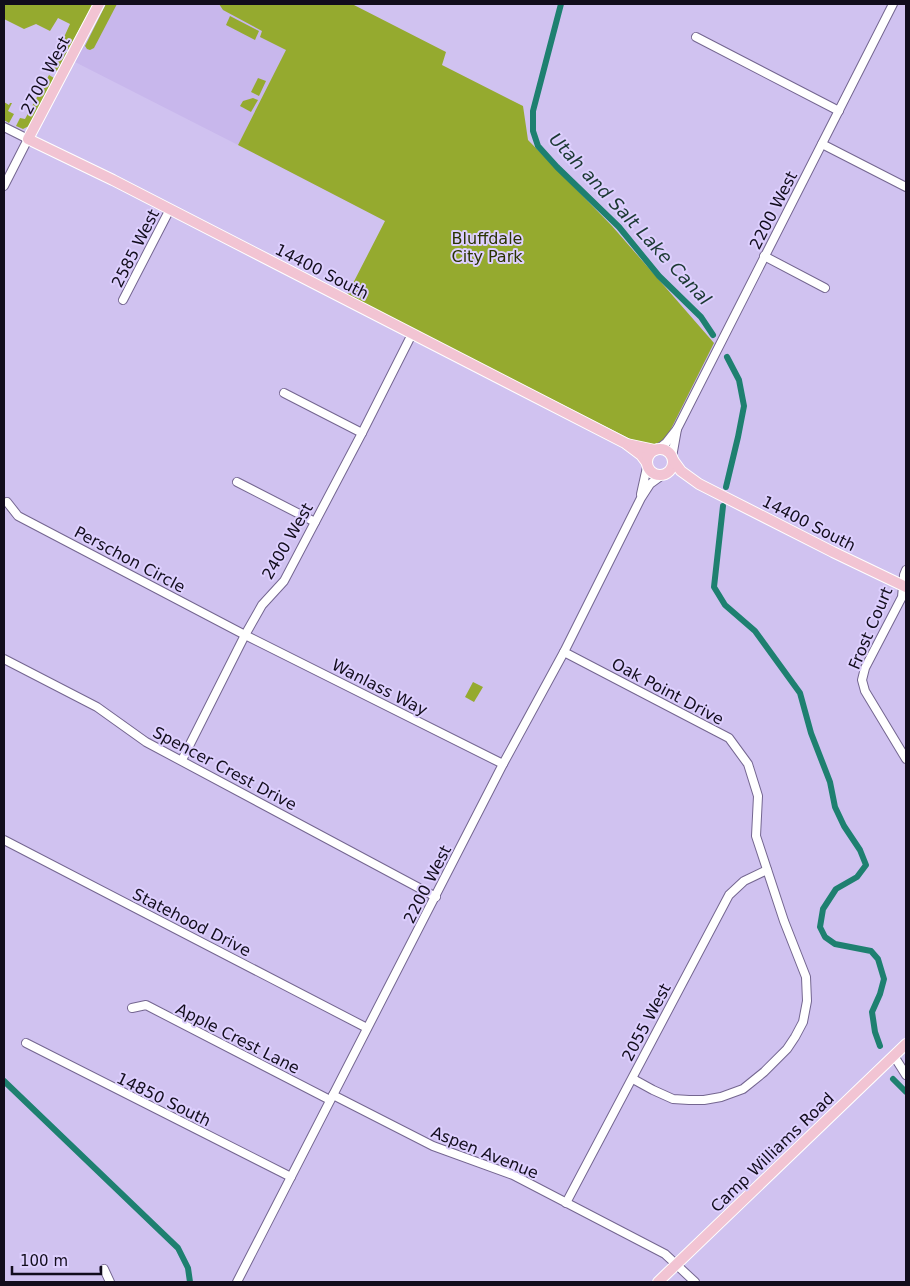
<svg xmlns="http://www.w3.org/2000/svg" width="910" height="1286" font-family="'DejaVu Sans',sans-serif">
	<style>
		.built { fill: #c8b7ec }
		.green { fill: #95aa2f }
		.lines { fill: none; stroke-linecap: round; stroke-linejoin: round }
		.canal { stroke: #1e8070; stroke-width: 6 }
		.minor-casing { stroke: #746690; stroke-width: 10 }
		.major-casing { stroke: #fff; stroke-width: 12 }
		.minor { stroke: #fff; stroke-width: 8 }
		.major { stroke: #f2c4d3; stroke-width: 10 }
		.labels { text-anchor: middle; stroke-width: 4; stroke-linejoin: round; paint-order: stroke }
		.street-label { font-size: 16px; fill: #120d1c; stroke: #ddcffe }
		.park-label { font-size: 16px; fill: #2a3300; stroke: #ddcffe }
		.water-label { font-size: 18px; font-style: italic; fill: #1b3832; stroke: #ddcffe }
	</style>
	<rect width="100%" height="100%" fill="#d0c2f0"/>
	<!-- built -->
	<path class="built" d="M106 4H310L238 145 75 62Z"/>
	<!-- green -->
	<g class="green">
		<path d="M4 4H93L68 50 60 46 70 24 58 18 50 31 36 24 24 29 4 19Z"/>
		<path d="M106 4H117L94 48 90 50 87 49 85 46Z"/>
		<path d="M219 4H352L446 52 442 65 523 106 528 140 612 226 714 343 666 439C655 446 648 445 636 442L347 295 385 221 238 145 286 50 260 37 262 31 223 10Z"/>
		<path d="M230 16 259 31 255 40 226 25Z"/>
		<path d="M57 47 67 52 57 71 47 66Z"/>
		<path d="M49 75 54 78 29 126 23 129 16 126 20 118 25 119Z"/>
		<path d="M258 78 266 81 259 96 251 92Z"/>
		<path d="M253 98 258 100 251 112 240 106 243 101Z"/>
		<path d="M4 102 9 105 10 103H12L8 111 14 114 9 123 4 120Z"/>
		<path d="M473 682 483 687 474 702 465 697Z"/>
	</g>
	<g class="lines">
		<!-- canal -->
		<g class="canal">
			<path d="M561 4 533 111V131L538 146 557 167 619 227 659 276 701 317 713 335"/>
			<path d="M726 487 738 437 744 406 739 380 727 357"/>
			<path d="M723 506 714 587 725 605 755 631 800 693 811 733 830 782 835 807 844 826 860 850 866 865 857 877 836 889 823 909 820 927 825 937 835 944 871 951 878 959 884 979 880 994 872 1012 875 1032 880 1046"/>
			<path d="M893 1079 906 1092"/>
			<path d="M4 1081 178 1248 188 1268 190 1282"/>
		</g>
		<!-- minor casing -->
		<g class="minor-casing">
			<g id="minor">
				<path d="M696 37 839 111"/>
				<path d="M4 127 28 139 4 186"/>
				<path d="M822 144 906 187"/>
				<path d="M764 256 825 288"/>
				<path d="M123 300 170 209"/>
				<path d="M284 393 362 433"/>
				<path d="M658 449 666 443 677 429 893 4"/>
				<path d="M672 457 677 429"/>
				<path d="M237 482 315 522"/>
				<path d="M641 494 647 467"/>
				<path d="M7 502 18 516 245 635 503 764"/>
				<path d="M906 570 904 575 902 597 865 668 862 680 865 691 906 759"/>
				<path d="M564 652 729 738 748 764 758 796 756 836 784 921 806 977 807 1001 803 1022 795 1037 787 1049 764 1072 743 1089 721 1097 704 1100H689L673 1099 653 1090 633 1079"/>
				<path d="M4 659 97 707 146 742 436 897"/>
				<path d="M182 760 245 635 262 605 284 581 362 433 412 334"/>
				<path d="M4 840 367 1028"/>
				<path d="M132 1008 146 1005 330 1100"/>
				<path d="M26 1043 291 1177"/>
				<path d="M894 1056 906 1075"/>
				<path d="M333 1095 433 1146 513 1175 665 1254 695 1282"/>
				<path d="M566 1203 729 895 744 881 767 870"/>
				<path d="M104 1269 110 1282"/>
				<path d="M237 1282 503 764 564 652 641 498 650 484 661 476"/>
			</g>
		</g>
		<!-- major casing -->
		<g class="major-casing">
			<g id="major">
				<path d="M99 4 28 139 113 180 625 443 641 455 647 463"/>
				<path d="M627 444 655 450"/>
				<circle cx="660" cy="462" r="13"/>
				<path d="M673 460 681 471 699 484 833 552 906 587"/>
				<path d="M658 1282 906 1044"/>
			</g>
		</g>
		<!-- minor -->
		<use href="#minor" class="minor"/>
		<!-- major -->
		<use href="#major" class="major"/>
	</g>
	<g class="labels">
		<!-- street labels -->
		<g class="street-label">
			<text transform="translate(45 75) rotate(-62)" y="6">2700 West</text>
			<text transform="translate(773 210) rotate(-63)" y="6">2200 West</text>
			<text transform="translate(135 248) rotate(-63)" y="6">2585 West</text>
			<text transform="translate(322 271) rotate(27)" y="6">14400 South</text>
			<text transform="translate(809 523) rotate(27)" y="6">14400 South</text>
			<text transform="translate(287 541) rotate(-60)" y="6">2400 West</text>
			<text transform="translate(130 559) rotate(28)" y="6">Perschon Circle</text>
			<text transform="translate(870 628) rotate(-67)" y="6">Frost Court</text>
			<text transform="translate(380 687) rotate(27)" y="6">Wanlass Way</text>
			<text transform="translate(668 691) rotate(28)" y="6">Oak Point Drive</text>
			<text transform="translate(225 768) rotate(28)" y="6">Spencer Crest Drive</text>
			<text transform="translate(427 884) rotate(-63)" y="6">2200 West</text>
			<text transform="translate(192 922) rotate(27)" y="6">Statehood Drive</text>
			<text transform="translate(646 1022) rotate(-62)" y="6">2055 West</text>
			<text transform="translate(238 1038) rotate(27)" y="6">Apple Crest Lane</text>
			<text transform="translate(164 1099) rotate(26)" y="6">14850 South</text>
			<text transform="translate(485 1152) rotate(22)" y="6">Aspen Avenue</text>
			<text transform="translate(772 1152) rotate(-44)" y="6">Camp Williams Road</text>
		</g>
		<!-- park labels -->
		<g class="park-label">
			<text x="487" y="244">Bluffdale<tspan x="487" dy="18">City Park</tspan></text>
		</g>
		<!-- water labels -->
		<g class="water-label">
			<text transform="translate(630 219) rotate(47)" y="6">Utah and Salt Lake Canal</text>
		</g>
	</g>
	<!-- border -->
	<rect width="910" height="1286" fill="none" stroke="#120d1c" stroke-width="10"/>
	<!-- scale -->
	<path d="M12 1266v8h89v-8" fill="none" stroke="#120d1c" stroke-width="2.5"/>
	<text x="20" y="1266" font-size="15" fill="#120d1c" stroke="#ddcffe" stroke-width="4" paint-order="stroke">100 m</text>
</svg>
